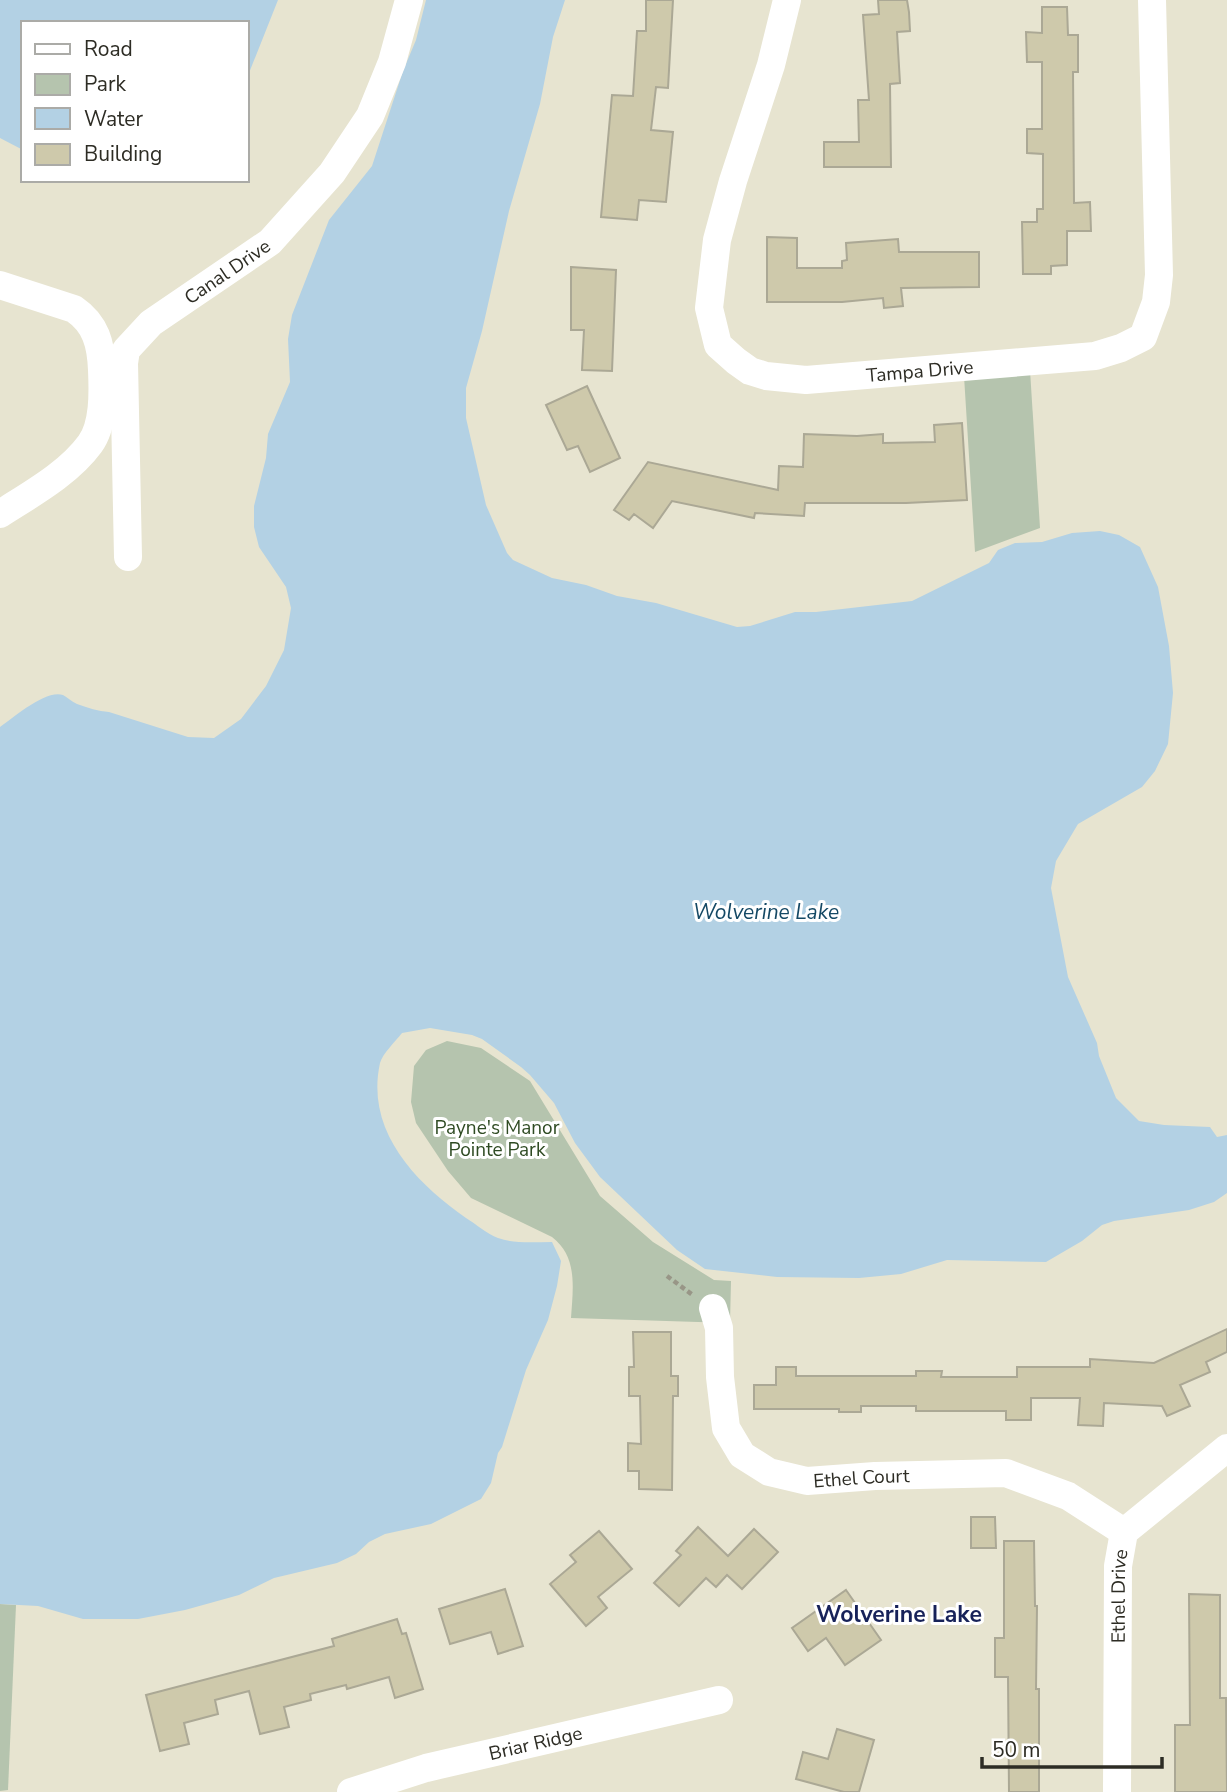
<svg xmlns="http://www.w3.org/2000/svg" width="1227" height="1792" font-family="'Nunito Sans',sans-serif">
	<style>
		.green { fill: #b5c4ae }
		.water { fill: #b3d1e4 }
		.building { fill: #cec9ab; stroke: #aba895; stroke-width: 2 }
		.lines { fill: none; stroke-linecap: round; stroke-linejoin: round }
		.path { stroke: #989687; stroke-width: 4.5; stroke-dasharray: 5 3.5; stroke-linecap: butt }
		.minor { stroke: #fff; stroke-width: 28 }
		.labels { text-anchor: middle; stroke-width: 6; stroke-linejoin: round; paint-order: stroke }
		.street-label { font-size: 19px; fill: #2d2c24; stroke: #fff }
		.park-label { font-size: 19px; fill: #2f4b23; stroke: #fff }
		.water-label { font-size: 21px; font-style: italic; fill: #154965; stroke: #fff }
		.quarter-label { font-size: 23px; font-weight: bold; fill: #172259; stroke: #fff }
	</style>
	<rect width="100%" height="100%" fill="#e7e4d0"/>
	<!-- green -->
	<g class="green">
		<path d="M1030 370 1040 528 975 552 964 376Z"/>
		<path d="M447 1041 481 1048 530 1081 600 1196 653 1242 714 1280 731 1281 730 1323 571 1318C573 1288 578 1257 552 1237L471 1198 448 1171 416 1123 411 1102 414 1066 426 1050Z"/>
		<path d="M0 1604 16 1605 8 1790 0 1791Z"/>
	</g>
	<!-- water -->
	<g class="water">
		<path d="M0 0H278L247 78V23H23V150L0 138Z"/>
		<path d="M426 0H565L553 37 540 104 509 211 482 331 466 388V418L486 505 507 553 513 560 552 578 586 585 617 596 656 603 737 627 750 626 795 612H816L912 601 989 563 998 550 1015 543 1042 542 1072 533 1100 531 1119 535 1140 547 1158 587 1169 646 1173 693 1168 744 1155 771 1142 787 1078 824 1056 861 1051 888 1068 977 1097 1043 1099 1056 1116 1098 1139 1121 1164 1125 1210 1127 1217 1137 1227 1135V1193L1214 1202 1189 1210 1114 1221 1102 1225 1082 1241 1046 1262 947 1260 901 1274 859 1278 777 1277 705 1269 677 1250 600 1177 575 1143 554 1103 530 1075 521 1067 482 1039 472 1035 430 1028 402 1033C395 1042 383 1053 380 1063 365 1131 416 1183 466 1218 476 1224 487 1234 498 1238 515 1244 534 1242 552 1242L561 1261 557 1286 548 1320 526 1370 502 1447 498 1453 491 1483 481 1499 431 1524 385 1534 369 1542 356 1554 337 1563 274 1578 239 1595 185 1610 138 1619H83L38 1606 0 1604V727C13 718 46 689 63 695 67 697 72 702 77 704 88 708 98 711 109 712L188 737 214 738 241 719 266 686 284 650 291 608 286 587 259 547 254 527V506L266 458 268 434 290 382 288 339 292 315 329 220 372 166 403 71 416 40Z"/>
	</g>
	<!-- building -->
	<g class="building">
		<path d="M646 0H673L668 88 656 87 651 130 673 132 666 202 639 200 637 220 601 217 612 95 633 96 637 31H646Z"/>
		<path d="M878 0H907L909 12 910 31 897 32 900 83 890 84 891 167H824V142H859L858 100H869L863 15 879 14Z"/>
		<path d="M1042 7H1067L1068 35H1078V72H1073L1074 203 1090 202 1091 231H1067V265L1051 266V274H1023L1022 222H1037V209H1043V154L1027 153V129H1042V62H1027L1026 32 1042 33Z"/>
		<path d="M767 237 797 238V268H842V261L847 260 846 243 898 239 899 252H979V287L901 288 903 306 884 308 883 298 842 302H767Z"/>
		<path d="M571 267 616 270 612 371 582 370 584 330H571Z"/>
		<path d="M587 386 620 458 590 472 578 446 567 450 546 405Z"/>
		<path d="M962 423 967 500 906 503H805L804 516 755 513 754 518 672 501 653 528 634 514 629 520 614 510 648 462 778 490 779 466 803 467 804 434 857 436 883 434V443L935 442 934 425Z"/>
		<path d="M1227 1329V1352L1206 1362 1210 1372 1180 1385 1190 1406 1167 1416 1162 1406 1104 1403 1103 1426 1078 1425 1080 1398H1031V1420H1006V1411H916V1406H861V1412H839V1409H754V1385H776V1367H796V1376H916V1371H942L941 1377H1017V1367H1090V1359L1154 1363Z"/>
		<path d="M633 1332H671V1376H678V1396H673L672 1490 639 1489V1471H628V1443L641 1444 640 1396H629V1367H634Z"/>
		<path d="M971 1517H995L996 1548H971Z"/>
		<path d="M698 1527 728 1556 754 1529 778 1552 742 1589 727 1575 716 1587 706 1578 679 1606 654 1583 681 1555 676 1551Z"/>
		<path d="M599 1531 632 1569 598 1597 607 1608 586 1626 550 1584 576 1562 570 1555Z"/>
		<path d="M1004 1541H1034L1035 1606H1037L1036 1689H1039V1792H1009L1008 1677H995V1638H1004Z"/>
		<path d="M505 1589 523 1646 498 1654 491 1632 450 1644 439 1609Z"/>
		<path d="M846 1590 881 1640 845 1665 826 1638 808 1651 792 1628Z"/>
		<path d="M1189 1594 1220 1595V1698H1226L1227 1792H1175V1725H1190Z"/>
		<path d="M397 1619 402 1634 406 1633 423 1689 395 1698 389 1677 347 1689 346 1685 310 1694 311 1700 284 1707 289 1727 260 1734 249 1691 215 1700 218 1714 184 1723 189 1744 160 1751 146 1695 334 1646 332 1639Z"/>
		<path d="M837 1729 874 1740 859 1792H844L796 1779 803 1752 828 1759Z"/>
	</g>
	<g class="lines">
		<!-- path -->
		<path class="path" d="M667 1276 694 1296"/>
		<!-- minor -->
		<g class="minor">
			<path id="s1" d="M787 0 771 65 733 181 717 240 709 308 718 345 736 361 750 371 766 376 806 380 1095 356 1121 348 1143 337 1156 302 1159 275 1152 0"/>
			<path d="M0 285 74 309C96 324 101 344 102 370 103 392 104 425 90 444 68 474 31 494 0 514"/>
			<path id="s2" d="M128 557 124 363 126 350 151 323 270 242 332 173 370 116 392 62 409 0"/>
			<path id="s3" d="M713 1308 719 1328 720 1377 726 1428 742 1455 769 1472 807 1481 875 1476 1006 1473 1068 1496 1124 1532"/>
			<path id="s4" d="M351 1792 426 1768 719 1700"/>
			<path id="s5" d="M1117 1792 1118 1566 1124 1532 1227 1448"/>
		</g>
	</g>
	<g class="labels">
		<!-- street labels -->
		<g class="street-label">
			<text dy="7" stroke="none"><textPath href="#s2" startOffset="336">Canal Drive</textPath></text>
			<text dy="7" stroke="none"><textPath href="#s1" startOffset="569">Tampa Drive</textPath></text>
			<text dy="7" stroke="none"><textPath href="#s3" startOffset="278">Ethel Court</textPath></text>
			<text dy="7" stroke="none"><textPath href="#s5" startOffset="196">Ethel Drive</textPath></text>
			<text dy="7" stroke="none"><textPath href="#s4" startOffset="191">Briar Ridge</textPath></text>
		</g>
		<!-- park labels -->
		<g class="park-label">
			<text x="497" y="1134">Payne's Manor<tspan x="497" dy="22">Pointe Park</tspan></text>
		</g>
		<!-- water labels -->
		<g class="water-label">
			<text x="766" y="919">Wolverine Lake</text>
		</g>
		<!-- quarter labels -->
		<g class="quarter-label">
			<text x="899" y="1622">Wolverine Lake</text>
		</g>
	</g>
	<!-- legend -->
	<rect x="21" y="21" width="228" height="161" fill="#ffffff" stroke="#ababa7" stroke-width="2"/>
	<rect x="35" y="44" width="35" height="10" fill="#ffffff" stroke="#ababa7" stroke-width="2"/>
	<text x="84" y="56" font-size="21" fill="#2d2c24">Road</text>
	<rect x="35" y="74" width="35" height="21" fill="#b5c4ae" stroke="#ababa7" stroke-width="2"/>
	<text x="84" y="91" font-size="21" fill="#2d2c24">Park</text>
	<rect x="35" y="108" width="35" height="21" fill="#b3d1e4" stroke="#ababa7" stroke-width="2"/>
	<text x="84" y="126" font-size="21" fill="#2d2c24">Water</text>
	<rect x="35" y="144" width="35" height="21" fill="#cec9ab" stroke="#ababa7" stroke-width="2"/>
	<text x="84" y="161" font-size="21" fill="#2d2c24">Building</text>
	<!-- scale -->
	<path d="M982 1757v10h180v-10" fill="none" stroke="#2d2c24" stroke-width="3.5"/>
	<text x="992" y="1757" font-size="21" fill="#2d2c24" stroke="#ffffff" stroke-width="5" paint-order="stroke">50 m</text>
</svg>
